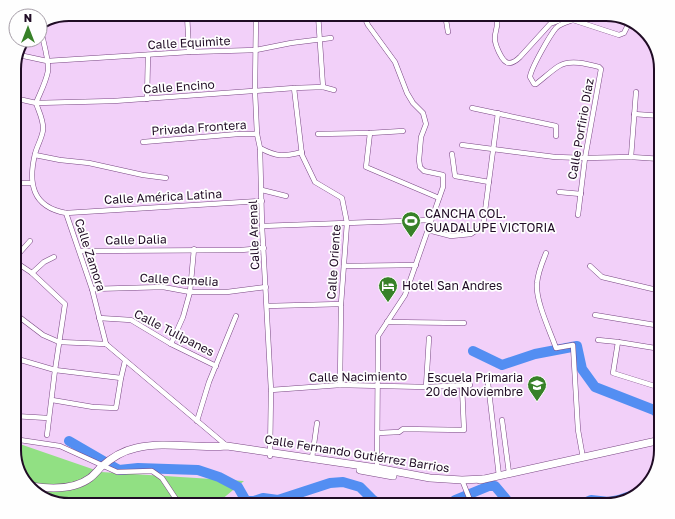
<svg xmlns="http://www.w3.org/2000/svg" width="675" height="519" font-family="'Golos Text',sans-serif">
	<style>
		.green { fill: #91e083 }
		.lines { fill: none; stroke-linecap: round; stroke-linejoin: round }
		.river { stroke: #538ef2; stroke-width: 10 }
		.minor-casing { stroke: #794783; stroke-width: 5.5 }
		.secondary-casing { stroke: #794783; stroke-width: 8 }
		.minor { stroke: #fff; stroke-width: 4.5 }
		.secondary { stroke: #fff; stroke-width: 7 }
		.labels { text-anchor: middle; stroke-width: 3.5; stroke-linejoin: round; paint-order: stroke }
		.street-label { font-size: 12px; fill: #200c25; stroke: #fefefe }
		.poi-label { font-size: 12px; fill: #200c25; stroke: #fefefe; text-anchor: start }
		.rim { fill: none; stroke: #200c25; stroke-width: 2 }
	</style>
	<rect width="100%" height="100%" fill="#f2d0f9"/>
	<!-- green -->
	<path class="green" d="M14 442 101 472 244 481 215 505H68L35 494 14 454Z"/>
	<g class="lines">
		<!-- river -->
		<g class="river">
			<path d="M473 351 502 365 535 354 577 346 582 369 595 387 654 410 661 416"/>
			<path d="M69 441 119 470 138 468 198 470 219 477 238 487 246 501H254L263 498 278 500 330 483 343 482 360 487 373 500 381 505"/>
			<path d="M453 505 455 500 489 486H495L511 505"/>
			<path d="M568 505 570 502 584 503 591 500 609 502 619 500 639 493"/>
		</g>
		<!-- minor casing -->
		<g class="minor-casing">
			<g id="minor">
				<path d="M187 14 189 52"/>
				<path d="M256 14 255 91 257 134 260 148 262 226 271 390 270 456"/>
				<path d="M318 14 323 87"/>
				<path d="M363 14 368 25 395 62 407 93 413 103 423 113 426 124 421 137 419 160 420 167 424 171 443 175V187L405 295 378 336 377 469"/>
				<path d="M445 14 448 32"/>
				<path d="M491 14C493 16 496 18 497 21 498 27 495 31 495 37 494 43 502 63 509 63 514 63 517 60 520 57L550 24 563 19 573 20 619 35 624 33 628 25 629 22"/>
				<path d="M573 20C567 22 561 23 556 28 550 35 531 68 530 77L534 84H536C544 78 551 71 559 66 570 59 588 64 599 67L601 69 585 158 578 215"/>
				<path d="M40 28C43 38 49 63 48 71 46 82 40 93 36 103 39 112 44 121 43 130 42 138 37 146 35 154 28 183 32 207 66 213L262 201"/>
				<path d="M19 55 47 61 189 52 256 50 291 43 331 38"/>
				<path d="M294 88 302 155 315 182 342 198 347 223 341 304 340 385"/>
				<path d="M14 98 36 103 114 101 294 88 323 87 334 90"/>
				<path d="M147 99 148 55"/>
				<path d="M472 108 556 126V136"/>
				<path d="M634 114 661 116"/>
				<path d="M370 133 366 167 439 198"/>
				<path d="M318 134 370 133 403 131"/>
				<path d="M143 142 238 134H257"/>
				<path d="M462 145 555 157 585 158 631 157 661 159"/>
				<path d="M260 148C277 157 283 157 302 152"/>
				<path d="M452 154 455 176 489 182"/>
				<path d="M35 155 60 160 89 163 143 175 166 178"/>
				<path d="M631 157 636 92"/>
				<path d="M14 183H31"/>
				<path d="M262 190 286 196"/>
				<path d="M559 192 581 194"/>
				<path d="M66 213 92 289 106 344"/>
				<path d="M262 226 431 220"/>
				<path d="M428 230 451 236 471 234 483 226 498 113"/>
				<path d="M80 251 241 250 264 248"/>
				<path d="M546 253C542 263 538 272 537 283 535 300 550 331 556 348L573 345 578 430 583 458"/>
				<path d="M14 259 30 241"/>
				<path d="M14 261 32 273 65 304 55 370 47 435"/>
				<path d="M344 266 416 265"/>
				<path d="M590 266 602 277 661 291"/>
				<path d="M32 273 44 262 54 257"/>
				<path d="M92 289 163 287 190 292H227L266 287"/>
				<path d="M267 306 341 304"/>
				<path d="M14 313 43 335 59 342 106 344"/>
				<path d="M595 315 661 326"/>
				<path d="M99 318 131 320 171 344 216 366"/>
				<path d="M387 322 464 323"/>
				<path d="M598 340 618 342 661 349"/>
				<path d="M618 342 613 373 661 388"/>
				<path d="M106 344 227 446"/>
				<path d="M171 344 183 317 190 292 194 249"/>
				<path d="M14 358 55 370 121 378"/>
				<path d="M488 383 499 476"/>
				<path d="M426 387 429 338"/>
				<path d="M271 390 340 385 426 387 470 385"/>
				<path d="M52 400 93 407 116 408 121 378 125 361"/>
				<path d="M14 416 48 418"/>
				<path d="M502 420 509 473"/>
				<path d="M197 421 209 382 236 316"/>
				<path d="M378 433 399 432 403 429 464 430 462 386"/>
				<path d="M14 437 20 440 60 446 117 472 152 471 162 478 180 505"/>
				<path d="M312 458 317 423"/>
				<path d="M462 480 470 500 474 505"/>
			</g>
		</g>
		<!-- secondary casing -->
		<g class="secondary-casing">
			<g id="secondary">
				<path d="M360 470 393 476"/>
				<path d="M480 480 661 440"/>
				<path d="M31 486C50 489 74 490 90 478 94 475 98 470 101 467 111 458 122 451 136 448 166 441 196 449 227 446L377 468 430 478 462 480 483 479"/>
			</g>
		</g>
		<!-- minor -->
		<use href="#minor" class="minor"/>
		<!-- secondary -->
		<use href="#secondary" class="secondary"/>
	</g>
	<!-- icons -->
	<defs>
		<g id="stadium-pin" transform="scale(1)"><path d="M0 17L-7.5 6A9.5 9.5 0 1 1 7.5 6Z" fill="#378128" stroke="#fefefe"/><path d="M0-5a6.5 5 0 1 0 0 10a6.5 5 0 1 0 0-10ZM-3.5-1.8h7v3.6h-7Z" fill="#fff"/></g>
		<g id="hotel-pin" transform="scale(1)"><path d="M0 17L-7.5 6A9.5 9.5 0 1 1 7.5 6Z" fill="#378128" stroke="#fefefe"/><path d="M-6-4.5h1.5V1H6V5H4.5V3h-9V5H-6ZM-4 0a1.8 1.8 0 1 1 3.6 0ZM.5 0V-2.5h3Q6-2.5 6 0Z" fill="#fff"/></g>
		<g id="school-pin" transform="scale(1)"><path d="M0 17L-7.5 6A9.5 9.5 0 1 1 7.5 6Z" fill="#378128" stroke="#fefefe"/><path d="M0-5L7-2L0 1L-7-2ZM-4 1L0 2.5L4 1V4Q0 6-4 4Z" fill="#fff"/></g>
	</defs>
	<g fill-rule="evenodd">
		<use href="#stadium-pin" x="411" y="221"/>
		<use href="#hotel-pin" x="388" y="286"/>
		<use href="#school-pin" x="537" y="385"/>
	</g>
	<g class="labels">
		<!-- street labels -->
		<g class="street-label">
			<text transform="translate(189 43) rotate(-3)" y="4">Calle Equimite</text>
			<text transform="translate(179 87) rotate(-4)" y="4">Calle Encino</text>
			<text transform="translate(199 128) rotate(-4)" y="4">Privada Frontera</text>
			<text transform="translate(581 129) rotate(-80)" y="4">Calle Porfirio Díaz</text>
			<text transform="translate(163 197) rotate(-3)" y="4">Calle América Latina</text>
			<text transform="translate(254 235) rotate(-92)" y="4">Calle Arenal</text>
			<text transform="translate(136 240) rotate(-1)" y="4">Calle Dalia</text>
			<text transform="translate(90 255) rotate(72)" y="4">Calle Zamora</text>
			<text transform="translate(334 262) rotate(-86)" y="4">Calle Oriente</text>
			<text transform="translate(179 280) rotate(3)" y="4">Calle Camelia</text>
			<text transform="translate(174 333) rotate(27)" y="4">Calle Tulipanes</text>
			<text transform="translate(358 377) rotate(-1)" y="4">Calle Nacimiento</text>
			<text transform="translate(357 454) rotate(9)" y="4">Calle Fernando Gutiérrez Barrios</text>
		</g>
		<!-- poi labels -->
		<g class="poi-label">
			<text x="425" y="218">CANCHA COL.<tspan x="425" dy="14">GUADALUPE VICTORIA</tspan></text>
			<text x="402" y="290">Hotel San Andres</text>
			<text x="523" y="382" text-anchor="end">Escuela Primaria<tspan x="523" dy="14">20 de Noviembre</tspan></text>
		</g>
	</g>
	<!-- crop -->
	<path d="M0 0H675V519H0ZM69 21H606A48 48 0 0 1 654 69V450A48 48 0 0 1 606 498H69A48 48 0 0 1 21 450V69A48 48 0 0 1 69 21Z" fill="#fefefe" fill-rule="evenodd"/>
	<path class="rim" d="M69 21H606A48 48 0 0 1 654 69V450A48 48 0 0 1 606 498H69A48 48 0 0 1 21 450V69A48 48 0 0 1 69 21Z"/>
	<!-- north arrow -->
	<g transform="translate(28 28)"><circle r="19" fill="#fefefe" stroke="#a59da7"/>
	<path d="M0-3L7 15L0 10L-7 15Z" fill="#378128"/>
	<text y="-6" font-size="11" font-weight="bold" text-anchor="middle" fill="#200c25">N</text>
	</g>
</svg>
